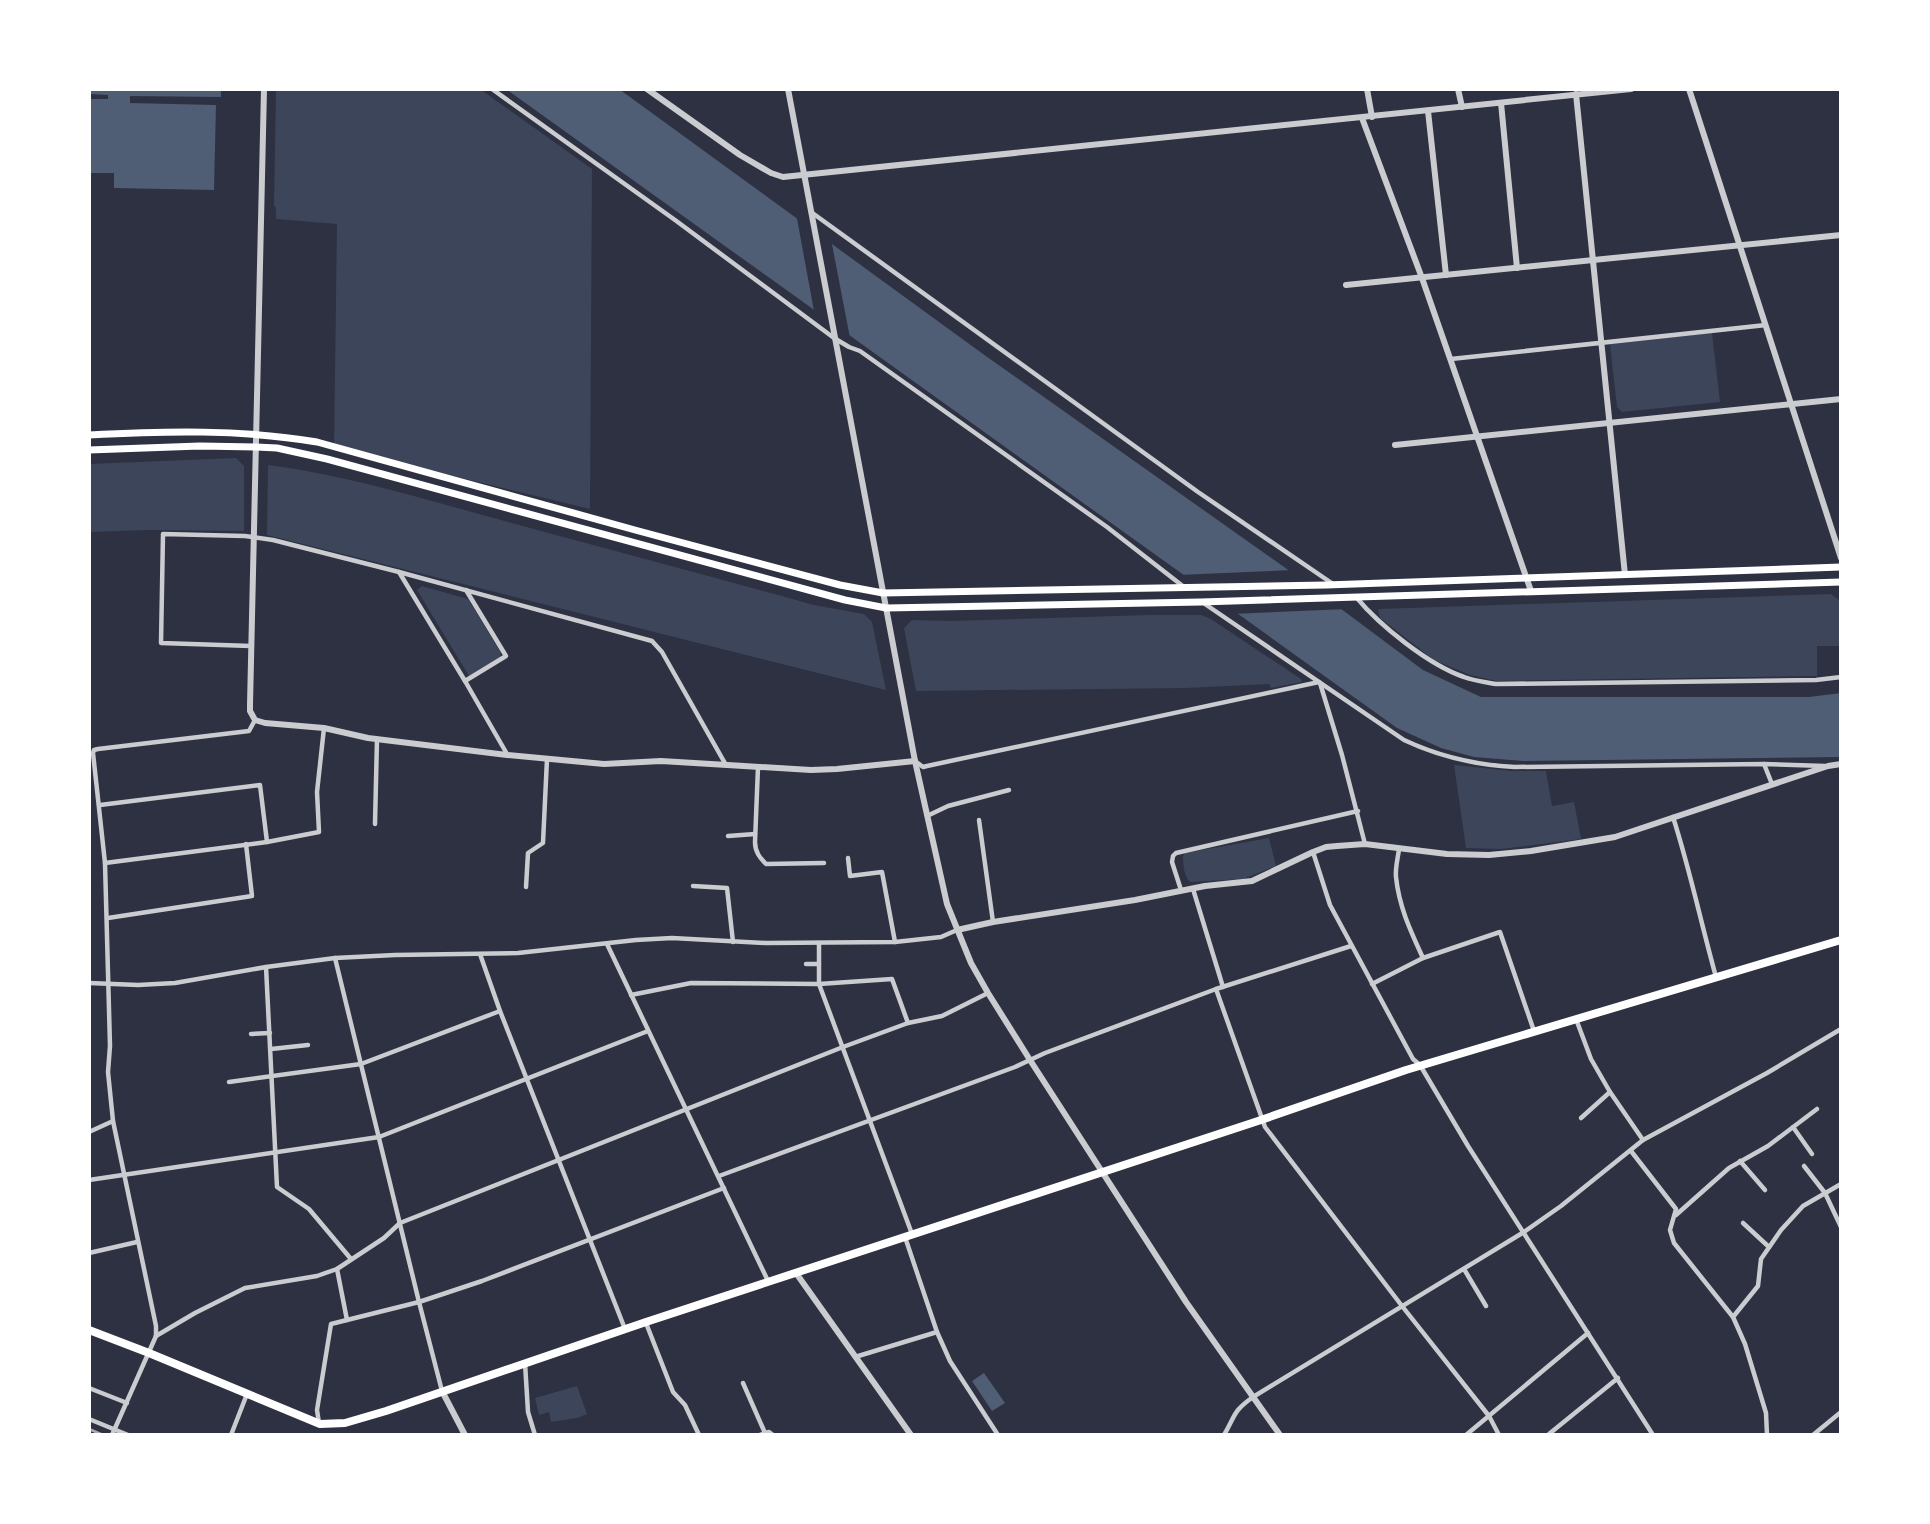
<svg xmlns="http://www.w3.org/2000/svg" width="1930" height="1524" font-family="'Sofia Sans Condensed',sans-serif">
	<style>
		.green { fill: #3c4559 }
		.water { fill: #4f5d75 }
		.pier { fill: #2d3142 }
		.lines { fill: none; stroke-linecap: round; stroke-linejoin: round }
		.minor { stroke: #caccd0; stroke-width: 4.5 }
		.tertiary { stroke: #caccd0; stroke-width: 6 }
		.secondary { stroke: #fff; stroke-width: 7 }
		.trunk { stroke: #fff; stroke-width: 8 }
		.rail { stroke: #abadb3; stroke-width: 2.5 }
	</style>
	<rect width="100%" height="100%" fill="#2d3142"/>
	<!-- green -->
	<g class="green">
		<path d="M276 89H480L592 169 590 509 334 447 337 224 276 219V207L274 206Z"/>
		<path d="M1712 333 1720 402 1622 412 1617 407 1610 344Z"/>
		<path d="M236 458 244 466V531L147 530 89 532V464Z"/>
		<path d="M268 465C346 475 424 499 501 520 605 548 710 576 814 605L864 614 872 622 886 690 267 535Z"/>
		<path d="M422 586 468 599 501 653 500 657 469 676 417 590Z"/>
		<path d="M1831 594 1840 601 1841 603V646H1817V676L1497 681 1470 675 1434 660 1380 618 1378 610 1379 609Z"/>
		<path d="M1151 615H1201L1211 619 1301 679 1302 682 1271 688 1269 684 1186 688 916 691 904 628 912 620 949 621Z"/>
		<path d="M1454 765 1512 771H1546L1552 806 1574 802 1581 839 1501 849 1466 848Z"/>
		<path d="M1269 838 1276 866 1243 879 1190 882C1184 876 1183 865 1183 856L1185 853Z"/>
		<path d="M577 1386 587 1414 577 1418 551 1422 549 1412 539 1415 535 1398Z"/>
	</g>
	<!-- water -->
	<g class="water">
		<path d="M89 89H221V97L130 96V103L216 105 214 190 114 188V173H89V99H108V95L89 94Z"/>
		<path d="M506 89H619L983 354 1301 579 1423 670 1481 697H1809L1841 693V757L1523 761 1474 757 1441 748 1397 728Z"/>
		<path d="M984 1373 1005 1403 992 1411 972 1381Z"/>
	</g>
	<!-- pier -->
	<g class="pier">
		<path d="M796 213 831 239 850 338 814 311Z"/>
		<path d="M1294 570 1346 609 1232 614 1178 575Z"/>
	</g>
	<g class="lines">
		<!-- minor -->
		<g class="minor">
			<path d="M492 89 675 220 834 338 849 347 860 351 1107 527 1184 587"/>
			<path d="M811 212 1198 492 1333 584"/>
			<path d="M1451 359 1766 325"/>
			<path d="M399 572 465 681 507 754"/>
			<path d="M1356 597C1380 626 1429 665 1464 677 1474 681 1486 682 1496 684L1816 680 1841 677"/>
			<path d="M1202 602 1404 740C1440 757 1475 765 1515 767L1764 764 1825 766"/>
			<path d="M251 646 161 643 163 534 245 536 273 540 399 572 652 641 662 652 726 765"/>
			<path d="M465 681 506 656 466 590"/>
			<path d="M1320 683 1342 755 1365 844"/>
			<path d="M915 761 923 767 927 766 1319 682"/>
			<path d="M1764 764 1772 784"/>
			<path d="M758 767 755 842C755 852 760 858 766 864L824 863"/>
			<path d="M100 805 260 785 267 842"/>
			<path d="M927 816 948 806 1009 790"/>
			<path d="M1673 817C1690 870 1701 923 1716 977"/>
			<path d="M979 820 993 922"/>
			<path d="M375 824 377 739"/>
			<path d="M728 836 755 834"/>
			<path d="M1399 849C1398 858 1395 868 1396 877 1399 907 1411 932 1423 958"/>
			<path d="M1313 852 1330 905 1413 1059 1420 1065 1468 1146 1653 1435"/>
			<path d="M848 858 850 876 882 872 895 942"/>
			<path d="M105 863 267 842 319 832 317 792 324 728"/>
			<path d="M693 886 727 888 733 942"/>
			<path d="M526 887 528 853 543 843 547 759"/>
			<path d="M1193 889 1223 987"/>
			<path d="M1181 890 1172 862 1173 856 1176 853 1358 811"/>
			<path d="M108 918 252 896 246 844"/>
			<path d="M819 943V984L912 1234"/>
			<path d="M607 944 768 1281"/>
			<path d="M480 954 500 1011 625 1329"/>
			<path d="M335 958 419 1302 442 1391"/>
			<path d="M806 964H819"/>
			<path d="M266 967 277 1187 309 1209 351 1259"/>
			<path d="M89 983 138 985 175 983 266 967 335 958 395 955 518 953 636 940 672 938 766 943 895 942 941 937 957 930"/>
			<path d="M1372 984 1423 958 1500 932 1534 1031"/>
			<path d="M1216 989 1265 1127 1402 1306 1489 1416 1499 1435"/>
			<path d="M631 995 691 983 819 984 892 979 908 1023"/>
			<path d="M1576 1019 1591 1059 1610 1092 1643 1140"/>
			<path d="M251 1034 270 1033"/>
			<path d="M271 1049 308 1045"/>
			<path d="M229 1082 361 1064 500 1011"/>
			<path d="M1581 1118 1610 1092"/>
			<path d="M1793 1127 1812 1154"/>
			<path d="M89 1132 113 1121"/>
			<path d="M1631 1151 1676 1209 1670 1230 1674 1243 1733 1317 1745 1344 1766 1413 1767 1435"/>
			<path d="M1740 1161 1765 1190"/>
			<path d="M1804 1166 1825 1193 1841 1227"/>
			<path d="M719 1176 1015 1067 1045 1053 1216 989 1351 946"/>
			<path d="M89 1180 379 1137 648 1031"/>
			<path d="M1676 1215 1729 1168 1768 1146 1817 1109"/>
			<path d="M1743 1223 1769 1247"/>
			<path d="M905 1237 937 1332 950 1361 998 1435"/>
			<path d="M89 1253 137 1242"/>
			<path d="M337 1269 347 1320"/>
			<path d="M1464 1269 1486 1306"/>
			<path d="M1733 1317 1758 1286 1761 1259 1781 1230 1803 1206 1841 1184"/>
			<path d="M646 1323 673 1392 685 1405 699 1435"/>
			<path d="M156 1336 195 1313 245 1288 317 1276 337 1269 384 1238 400 1223 843 1047 908 1023 942 1016 988 993"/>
			<path d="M855 1357 937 1332"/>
			<path d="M525 1363 528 1412 535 1435"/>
			<path d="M743 1383 765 1433"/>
			<path d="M89 1388 127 1403"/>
			<path d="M89 1419 128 1435"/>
			<path d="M319 1423 317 1410 331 1324 419 1302 482 1281 724 1188"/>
			<path d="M1549 1434 1618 1378"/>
			<path d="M112 1435 156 1336V1326L113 1121 108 1072 110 1046 105 863 93 753 94 750 98 749 249 731 255 720"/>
			<path d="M231 1435 247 1394"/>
			<path d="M760 1435 769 1432 773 1435"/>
			<path d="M1224 1435C1236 1415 1232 1412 1253 1397L1524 1232 1561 1206 1643 1140 1767 1073 1841 1029"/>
			<path d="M1466 1435 1588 1333"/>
			<path d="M1813 1435 1841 1412"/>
		</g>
		<!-- tertiary -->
		<g class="tertiary">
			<path d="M264 89 250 705V711L255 720 265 723 324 728 368 738 507 755 604 764 661 761 811 770 837 769 915 761"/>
			<path d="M647 89 740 155 771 173 783 177 1631 89"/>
			<path d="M788 89 915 761 947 904 971 963 988 993 1030 1060 1186 1302 1280 1435"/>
			<path d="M1367 89 1372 117"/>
			<path d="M1458 89 1462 107"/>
			<path d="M1689 89 1841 558"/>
			<path d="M1576 94 1625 575"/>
			<path d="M1501 103 1517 268"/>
			<path d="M1428 111 1446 275"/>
			<path d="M1362 118 1422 278 1531 591"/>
			<path d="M1346 285 1841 235"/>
			<path d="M1395 445 1841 399"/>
			<path d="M957 930 993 922 1135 900 1205 886 1252 881 1313 852 1326 847 1337 846 1365 844 1447 854 1489 855 1531 851 1615 837 1828 766 1841 764"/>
			<path d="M796 1273 911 1435"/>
			<path d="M442 1391 465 1435"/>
		</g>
		<!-- secondary -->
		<g class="secondary">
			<path d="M89 435C165 431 241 429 317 442L635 530 840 585 883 593 1326 585 1841 567"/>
			<path d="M89 450 200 446 256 447 277 448 327 459 845 600 886 608 1201 602 1841 582"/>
		</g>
		<!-- trunk -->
		<path class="trunk" d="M89 1330 149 1353 320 1424 345 1423 386 1411 646 1322 1255 1122 1406 1070 1841 940"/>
		<!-- rail -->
		<path class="rail" d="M89 1429 103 1435"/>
	</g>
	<!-- border -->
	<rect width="1930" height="1524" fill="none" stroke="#ffffff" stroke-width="182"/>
</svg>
